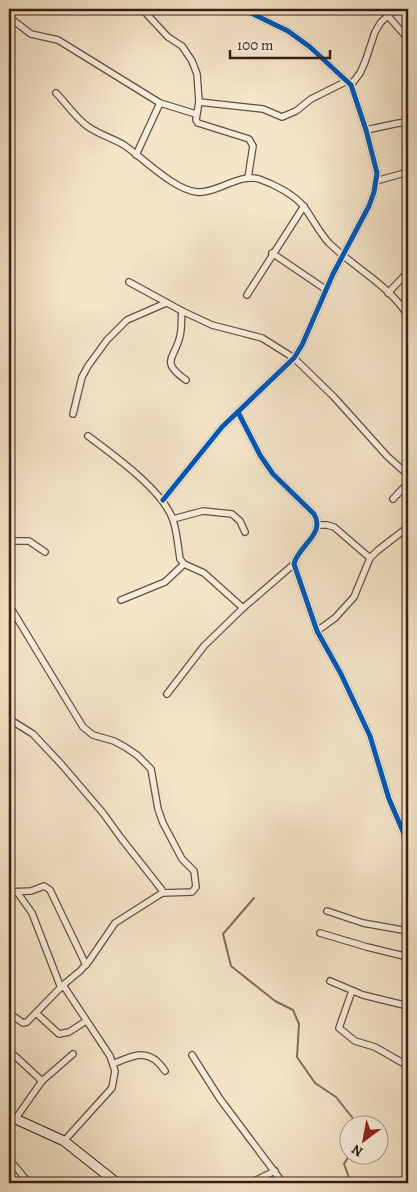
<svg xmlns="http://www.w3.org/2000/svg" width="417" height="1192" font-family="Alegreya,serif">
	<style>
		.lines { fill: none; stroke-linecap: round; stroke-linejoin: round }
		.stream { stroke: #806e5b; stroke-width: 2 }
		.street-casing { stroke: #645040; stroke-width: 8 }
		.secondary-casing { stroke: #331f12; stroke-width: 11 }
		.street { stroke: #f8eedc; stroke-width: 5.5 }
		.secondary { stroke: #f8eedc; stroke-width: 9 }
		.cycleway-casing { stroke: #f8eedc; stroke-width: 8 }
		.cycleway { stroke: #0057b8; stroke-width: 5 }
	</style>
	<rect width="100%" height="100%" fill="#f5e5c9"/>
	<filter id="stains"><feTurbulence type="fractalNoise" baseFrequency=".004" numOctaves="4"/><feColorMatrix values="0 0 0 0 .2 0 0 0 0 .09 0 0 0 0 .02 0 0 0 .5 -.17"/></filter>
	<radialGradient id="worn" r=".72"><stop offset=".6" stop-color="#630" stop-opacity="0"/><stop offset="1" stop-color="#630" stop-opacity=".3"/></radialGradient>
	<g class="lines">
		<!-- stream -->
		<g class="stream">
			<path d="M254 898 223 934 231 966 275 1001 293 1010 299 1024 297 1057 315 1083 336 1097 355 1121V1124"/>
			<path d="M350 1154 344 1164 351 1183"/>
		</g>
		<!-- street casing -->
		<g class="street-casing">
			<g id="street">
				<path d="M142 9 168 37 182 46 192 61 197 74 199 102 196 120 198 123 249 139 253 146 248 178"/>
				<path d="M382 9 408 39"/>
				<path d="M9 21H14L31 34 58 40 160 103 196 114"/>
				<path d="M351 85 360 73 365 62 375 32 381 22 396 9"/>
				<path d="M56 93C66 103 75 117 87 126 98 134 112 138 124 145 143 158 174 190 197 192 216 194 239 173 259 179 274 184 295 195 304 207 313 219 320 234 330 244 355 268 390 286 408 316"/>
				<path d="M199 102 263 109 282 117 296 111 311 99 347 81"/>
				<path d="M366 130 399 123H408"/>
				<path d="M136 155 160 103"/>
				<path d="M376 181 408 172"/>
				<path d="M272 253 325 289"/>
				<path d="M129 282 182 311 212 325 262 338 294 358 334 397 387 456 408 475"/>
				<path d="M388 293 408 272"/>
				<path d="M247 295 304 206"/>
				<path d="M182 311C181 319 182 328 180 336 175 359 159 361 186 380"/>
				<path d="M238 412 260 455 273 474 314 514C326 534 298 546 294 564L317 631 341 674 370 736 389 799 408 843"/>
				<path d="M73 414 82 377 88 366 107 340 127 320 166 303"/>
				<path d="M88 436C113 455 163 490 173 520 177 532 178 546 180 559L184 564 204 573 243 608"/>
				<path d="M393 499 408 483"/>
				<path d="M163 500 222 427 294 358 302 345 333 274 369 206 374 192 377 173 366 130 351 85 310 47 288 31 253 14 251 13 252 9"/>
				<path d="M173 519 203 511 232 514 240 521 245 532"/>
				<path d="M319 525H327L334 527 370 558"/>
				<path d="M9 541H29L45 552"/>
				<path d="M121 600 165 582 184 564"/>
				<path d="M9 605 83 727 93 735 114 741 125 747 137 755 151 769 158 809 163 823 182 859 194 871 196 887 192 892 162 893"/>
				<path d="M317 631 335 618 354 597 370 558 377 551 408 527"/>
				<path d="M167 694 204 646 243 608 294 564"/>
				<path d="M9 719 33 734 62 765 103 813 121 838 162 890V893L159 895 115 923 89 961 80 971 63 985 27 1022 23 1023 9 1013"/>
				<path d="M9 892 31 891 44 886 50 890 86 965"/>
				<path d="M17 892 32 913 61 988"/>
				<path d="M327 911 363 923 408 931"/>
				<path d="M320 933 367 947 408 957"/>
				<path d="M330 981 363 995 408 1006"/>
				<path d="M63 985 110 1056 115 1071 112 1088 64 1141"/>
				<path d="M352 991 339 1028 355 1041 375 1047 408 1066"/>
				<path d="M36 1013 59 1034 69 1032 86 1021"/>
				<path d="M192 1055 220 1099 283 1183"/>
				<path d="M9 1056H15L42 1081"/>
				<path d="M113 1064C134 1055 150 1047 165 1071"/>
				<path d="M16 1118 42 1081 73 1054"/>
				<path d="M9 1127 12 1117"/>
				<path d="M9 1159 29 1183"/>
				<path d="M105 1183 110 1176"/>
				<path d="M250 1183 275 1171"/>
			</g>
		</g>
		<!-- secondary casing -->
		<g class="secondary-casing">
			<path id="secondary" d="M9 1116 64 1141 117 1183"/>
		</g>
		<!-- street -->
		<use href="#street" class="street"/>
		<!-- secondary -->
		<use href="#secondary" class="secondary"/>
		<!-- cycleway casing -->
		<g class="cycleway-casing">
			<g id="cycleway">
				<path d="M238 412 260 455 273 474 314 514C326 534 298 546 294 564L317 631 341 674 370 736 389 799 408 843"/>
				<path d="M163 500 222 427 294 358 302 345 333 274 369 206 374 192 377 173 366 130 351 85 310 47 288 31 253 14 251 13 252 9"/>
			</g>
		</g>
		<!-- cycleway -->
		<use href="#cycleway" class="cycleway"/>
	</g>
	<!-- margin -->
	<rect width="417" height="1192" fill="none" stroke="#f5e5c9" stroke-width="30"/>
	<rect x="10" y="10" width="397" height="1172" fill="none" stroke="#331f12" stroke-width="2.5"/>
	<rect x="15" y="15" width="387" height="1162" fill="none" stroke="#331f12"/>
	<!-- north arrow -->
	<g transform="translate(364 1140) rotate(212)"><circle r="24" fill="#f8eedc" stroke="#a99b8b"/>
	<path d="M0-4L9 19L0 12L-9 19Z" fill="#8f2418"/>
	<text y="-8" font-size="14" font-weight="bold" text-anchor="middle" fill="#331f12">N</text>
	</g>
	<!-- scale -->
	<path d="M230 50v8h100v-8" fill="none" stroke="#331f12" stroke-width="2.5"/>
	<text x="237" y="50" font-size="15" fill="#331f12" stroke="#f8eedc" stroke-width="4" paint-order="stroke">100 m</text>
	<rect width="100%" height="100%" filter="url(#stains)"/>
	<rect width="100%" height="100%" fill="url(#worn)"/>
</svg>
